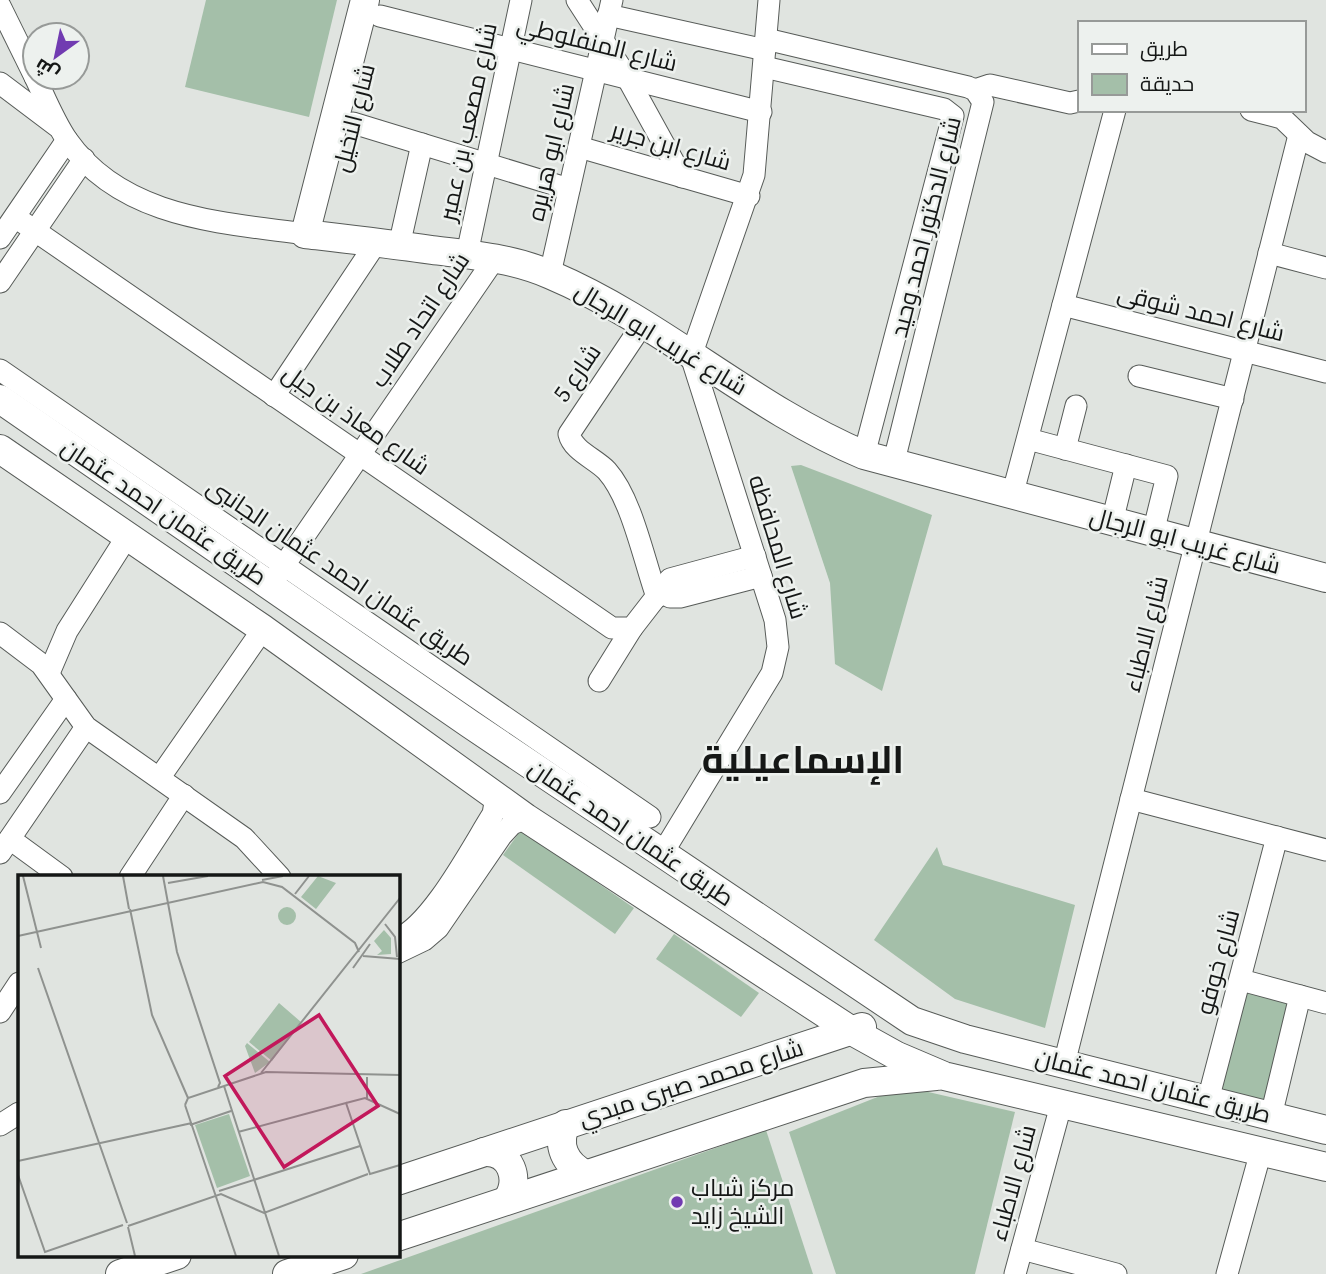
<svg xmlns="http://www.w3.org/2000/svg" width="1326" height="1274" font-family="'Source Serif 4',Cairo,serif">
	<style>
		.green { fill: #a4bfa9 }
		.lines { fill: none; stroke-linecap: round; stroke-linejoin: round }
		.minor-casing { stroke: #575b58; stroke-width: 23 }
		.major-casing { stroke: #575b58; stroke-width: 30 }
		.minor { stroke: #fff; stroke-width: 21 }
		.major { stroke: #fff; stroke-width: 28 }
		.poi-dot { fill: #713bb1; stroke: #edf1ee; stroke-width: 2.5 }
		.labels { text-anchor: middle; stroke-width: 5; stroke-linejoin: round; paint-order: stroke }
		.street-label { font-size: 24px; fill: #151716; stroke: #edf1ee }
		.poi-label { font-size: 24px; fill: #151716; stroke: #edf1ee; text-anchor: start }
		.town-label { font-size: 38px; font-weight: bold; fill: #151716; stroke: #edf1ee }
		.inset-road { fill: none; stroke: #8f928f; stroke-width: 2 }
		.view { fill: #c2185b; fill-opacity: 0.15; stroke: #c2185b; stroke-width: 3.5 }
		.inset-edge { fill: none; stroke: #151716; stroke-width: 3.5 }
	</style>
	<rect width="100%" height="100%" fill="#e0e4e0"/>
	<!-- green -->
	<g class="green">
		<path d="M206 0H337L309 117 185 87Z"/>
		<path d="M801 465 932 515 882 691 835 664 830 583 791 466Z"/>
		<path d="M521 830 634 908 615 934 503 855Z"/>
		<path d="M937 847 943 865 1075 905 1045 1028 955 999 874 940Z"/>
		<path d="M674 934 759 993 741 1017 656 959Z"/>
		<path d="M1242 982 1298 997 1271 1107 1212 1093Z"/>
		<path d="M924 1091 1015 1112 975 1274H836L789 1132 880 1096Z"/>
		<path d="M766 1130 813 1274H361Z"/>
	</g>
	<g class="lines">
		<!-- minor casing -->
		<g class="minor-casing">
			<g id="minor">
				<path d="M577 0 628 79 682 177"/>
				<path d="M0 6 35 77"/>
				<path d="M608 15 765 50"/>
				<path d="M380 16 761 112"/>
				<path d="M766 39 968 87 975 90 983 102 893 465"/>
				<path d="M764 67 944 109 953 116 864 455"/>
				<path d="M35 77C45 98 54 121 67 140 122 218 219 222 305 234"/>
				<path d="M0 83 57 126"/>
				<path d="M975 90 990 85 1070 103 1079 101"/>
				<path d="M1251 110 1282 118 1307 142 1326 152"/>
				<path d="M353 123 569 189"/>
				<path d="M579 147 749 196"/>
				<path d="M15 217 612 628H632L670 579 755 556"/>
				<path d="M0 238 67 140"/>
				<path d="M399 246 422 144"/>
				<path d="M1269 253 1326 268"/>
				<path d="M467 254 521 0"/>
				<path d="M550 274 612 0"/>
				<path d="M0 282 84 159"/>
				<path d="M1063 305 1326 372"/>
				<path d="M642 325 569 434C573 451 596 459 607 471 632 499 644 561 657 597"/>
				<path d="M0 370 650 817"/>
				<path d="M1139 376 1233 399"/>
				<path d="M274 396 376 243"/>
				<path d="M1028 439 1167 476 1153 533"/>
				<path d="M1065 449 1076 406"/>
				<path d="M1012 496 1115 110"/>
				<path d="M1112 522 1126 465"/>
				<path d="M276 577 495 258"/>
				<path d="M662 592 670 597H680L761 576"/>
				<path d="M0 633 41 664 86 727 244 838 280 877"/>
				<path d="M49 673 67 631 128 535"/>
				<path d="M599 681 632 628"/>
				<path d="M160 777 263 629"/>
				<path d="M0 793 66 699"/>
				<path d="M1131 799 1326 850"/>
				<path d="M10 839 62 877"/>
				<path d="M0 853 86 727"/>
				<path d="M662 854 772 673 778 647 775 620 691 356 754 175 769 0"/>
				<path d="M130 877 184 795"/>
				<path d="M397 939C432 925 472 847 493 814L496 797"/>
				<path d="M397 953 424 940 438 928 501 836 512 824 526 818"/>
				<path d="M1241 980 1326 1003"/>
				<path d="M0 1012 19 983"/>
				<path d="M1064 1064 1299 135"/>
				<path d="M1208 1100 1277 837"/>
				<path d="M1271 1116 1300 996"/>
				<path d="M0 1125 19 1113"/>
				<path d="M1022 1249 1116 1274"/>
				<path d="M1015 1274 1061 1105"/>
				<path d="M1227 1274 1261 1151"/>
			</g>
		</g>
		<!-- major casing -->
		<g class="major-casing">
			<g id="major">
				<path d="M365 0 305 234C347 239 390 244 432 250 472 255 513 258 551 275 662 322 752 408 864 455L1326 578"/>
				<path d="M0 399 470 724 912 1021 965 1039 1326 1130"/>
				<path d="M0 449 263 629 526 818 852 1031 897 1056 944 1076 1326 1167"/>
				<path d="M566 1124C556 1145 565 1164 585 1174"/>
				<path d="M484 1152C511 1150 521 1180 507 1200"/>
				<path d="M397 1181 862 1027"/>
				<path d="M397 1237 864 1083 936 1076"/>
				<path d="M120 1274 177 1255"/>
				<path d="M287 1274 344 1255"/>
			</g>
		</g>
		<!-- minor -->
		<use href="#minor" class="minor"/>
		<!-- major -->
		<use href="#major" class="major"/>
	</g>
	<!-- markers -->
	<circle class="poi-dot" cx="677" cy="1202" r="7"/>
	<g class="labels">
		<!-- street labels -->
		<g class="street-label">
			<text transform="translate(597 44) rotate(14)" y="8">شارع المنفلوطي</text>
			<text transform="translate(354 118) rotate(-76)" y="8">شارع النخيل</text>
			<text transform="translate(468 122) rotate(-78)" y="8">شارع مصعب بن عمير</text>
			<text transform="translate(671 146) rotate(16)" y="8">شارع ابن جرير</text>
			<text transform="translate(551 152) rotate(-77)" y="8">شارع ابو هريره</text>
			<text transform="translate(926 227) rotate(-76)" y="8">شارع الدكتور احمد وحيد</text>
			<text transform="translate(1201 313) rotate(14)" y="8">شارع احمد شوقى</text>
			<text transform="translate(420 320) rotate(-56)" y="8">شارع اتحاد طلاب</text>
			<text transform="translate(661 339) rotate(31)" y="8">شارع غريب ابو الرجال</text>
			<text transform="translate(577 373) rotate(-55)" y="8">شارع 5</text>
			<text transform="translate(356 420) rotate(35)" y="8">شارع معاذ بن جبل</text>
			<text transform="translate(164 512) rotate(34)" y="8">طريق عثمان احمد عثمان</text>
			<text transform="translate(1185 541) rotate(15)" y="8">شارع غريب ابو الرجال</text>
			<text transform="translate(778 547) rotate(73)" y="8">شارع المحافظه</text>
			<text transform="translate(340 572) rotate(34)" y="8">طريق عثمان احمد عثمان الجانبى</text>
			<text transform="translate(1146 634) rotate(-76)" y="8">شارع الاطباء</text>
			<text transform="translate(631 833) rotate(34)" y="8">طريق عثمان احمد عثمان</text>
			<text transform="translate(1218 962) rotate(-75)" y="8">شارع خوفو</text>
			<text transform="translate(691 1083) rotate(-18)" y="8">شارع محمد صبرى مبدي</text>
			<text transform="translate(1153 1086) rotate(14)" y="8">طريق عثمان احمد عثمان</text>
			<text transform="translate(1013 1183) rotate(-75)" y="8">شارع الاطباء</text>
		</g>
		<!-- poi labels -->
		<g class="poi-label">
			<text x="691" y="1196">مركز شباب<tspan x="691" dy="28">الشيخ زايد</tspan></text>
		</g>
		<!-- town labels -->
		<g class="town-label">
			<text x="803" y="773">الإسماعيلية</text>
		</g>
	</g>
	<!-- overview -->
	<g transform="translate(18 875)">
		<rect width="382" height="382" fill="#e0e4e0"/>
		<path d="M300 1 318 8 298 34 283 22ZM260 41a9 9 0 1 1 18 0a9 9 0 1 1-18 0ZM366 55 373 63V79L359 80 364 76 356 66ZM261 128 283 147 254 186 231 167ZM229 168 252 187 237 198 227 171ZM211 239 232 301 199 313 177 250Z" fill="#a4bfa9"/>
		<path class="inset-road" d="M5 1 23 73M105 1 111 34M145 1 159 77 202 208 200 212M244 5 265 1M150 8 190 1M277 19 291 1M112 34 134 140 170 223M367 49 377 62 379 82M0 61 245 7 264 12 337 68 341 77M345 81 382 84M20 93 109 348M335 93 352 69M243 198 382 23M206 211 261 381M349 224V202M328 228 347 223 382 239M167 230 170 223 248 197 382 200M167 230 218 381M172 250 213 236M220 257 328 228 352 299 382 290M0 286 174 248M0 300 27 377 105 350M201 316 342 271M110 351 203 319 246 338 350 299M110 352 117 381"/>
		<path class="view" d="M301 140 360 231 266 292 207 201Z"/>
		<rect width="382" height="382" class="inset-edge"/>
	</g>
	<!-- legend -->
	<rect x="1078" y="21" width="228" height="91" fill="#edf1ee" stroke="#979a98" stroke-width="2"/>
	<rect x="1092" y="44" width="35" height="10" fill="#ffffff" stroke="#979a98" stroke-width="2"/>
	<text x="1140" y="56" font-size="21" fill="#151716">طريق</text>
	<rect x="1092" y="74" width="35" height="21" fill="#a4bfa9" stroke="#979a98" stroke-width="2"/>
	<text x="1140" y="91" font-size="21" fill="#151716">حديقة</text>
	<!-- north arrow -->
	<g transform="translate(56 56) rotate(213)"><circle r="33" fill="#edf1ee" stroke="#979a98" stroke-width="2"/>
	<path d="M0-5L12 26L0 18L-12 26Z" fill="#713bb1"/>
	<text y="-10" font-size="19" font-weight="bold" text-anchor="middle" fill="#151716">ش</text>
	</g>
</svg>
